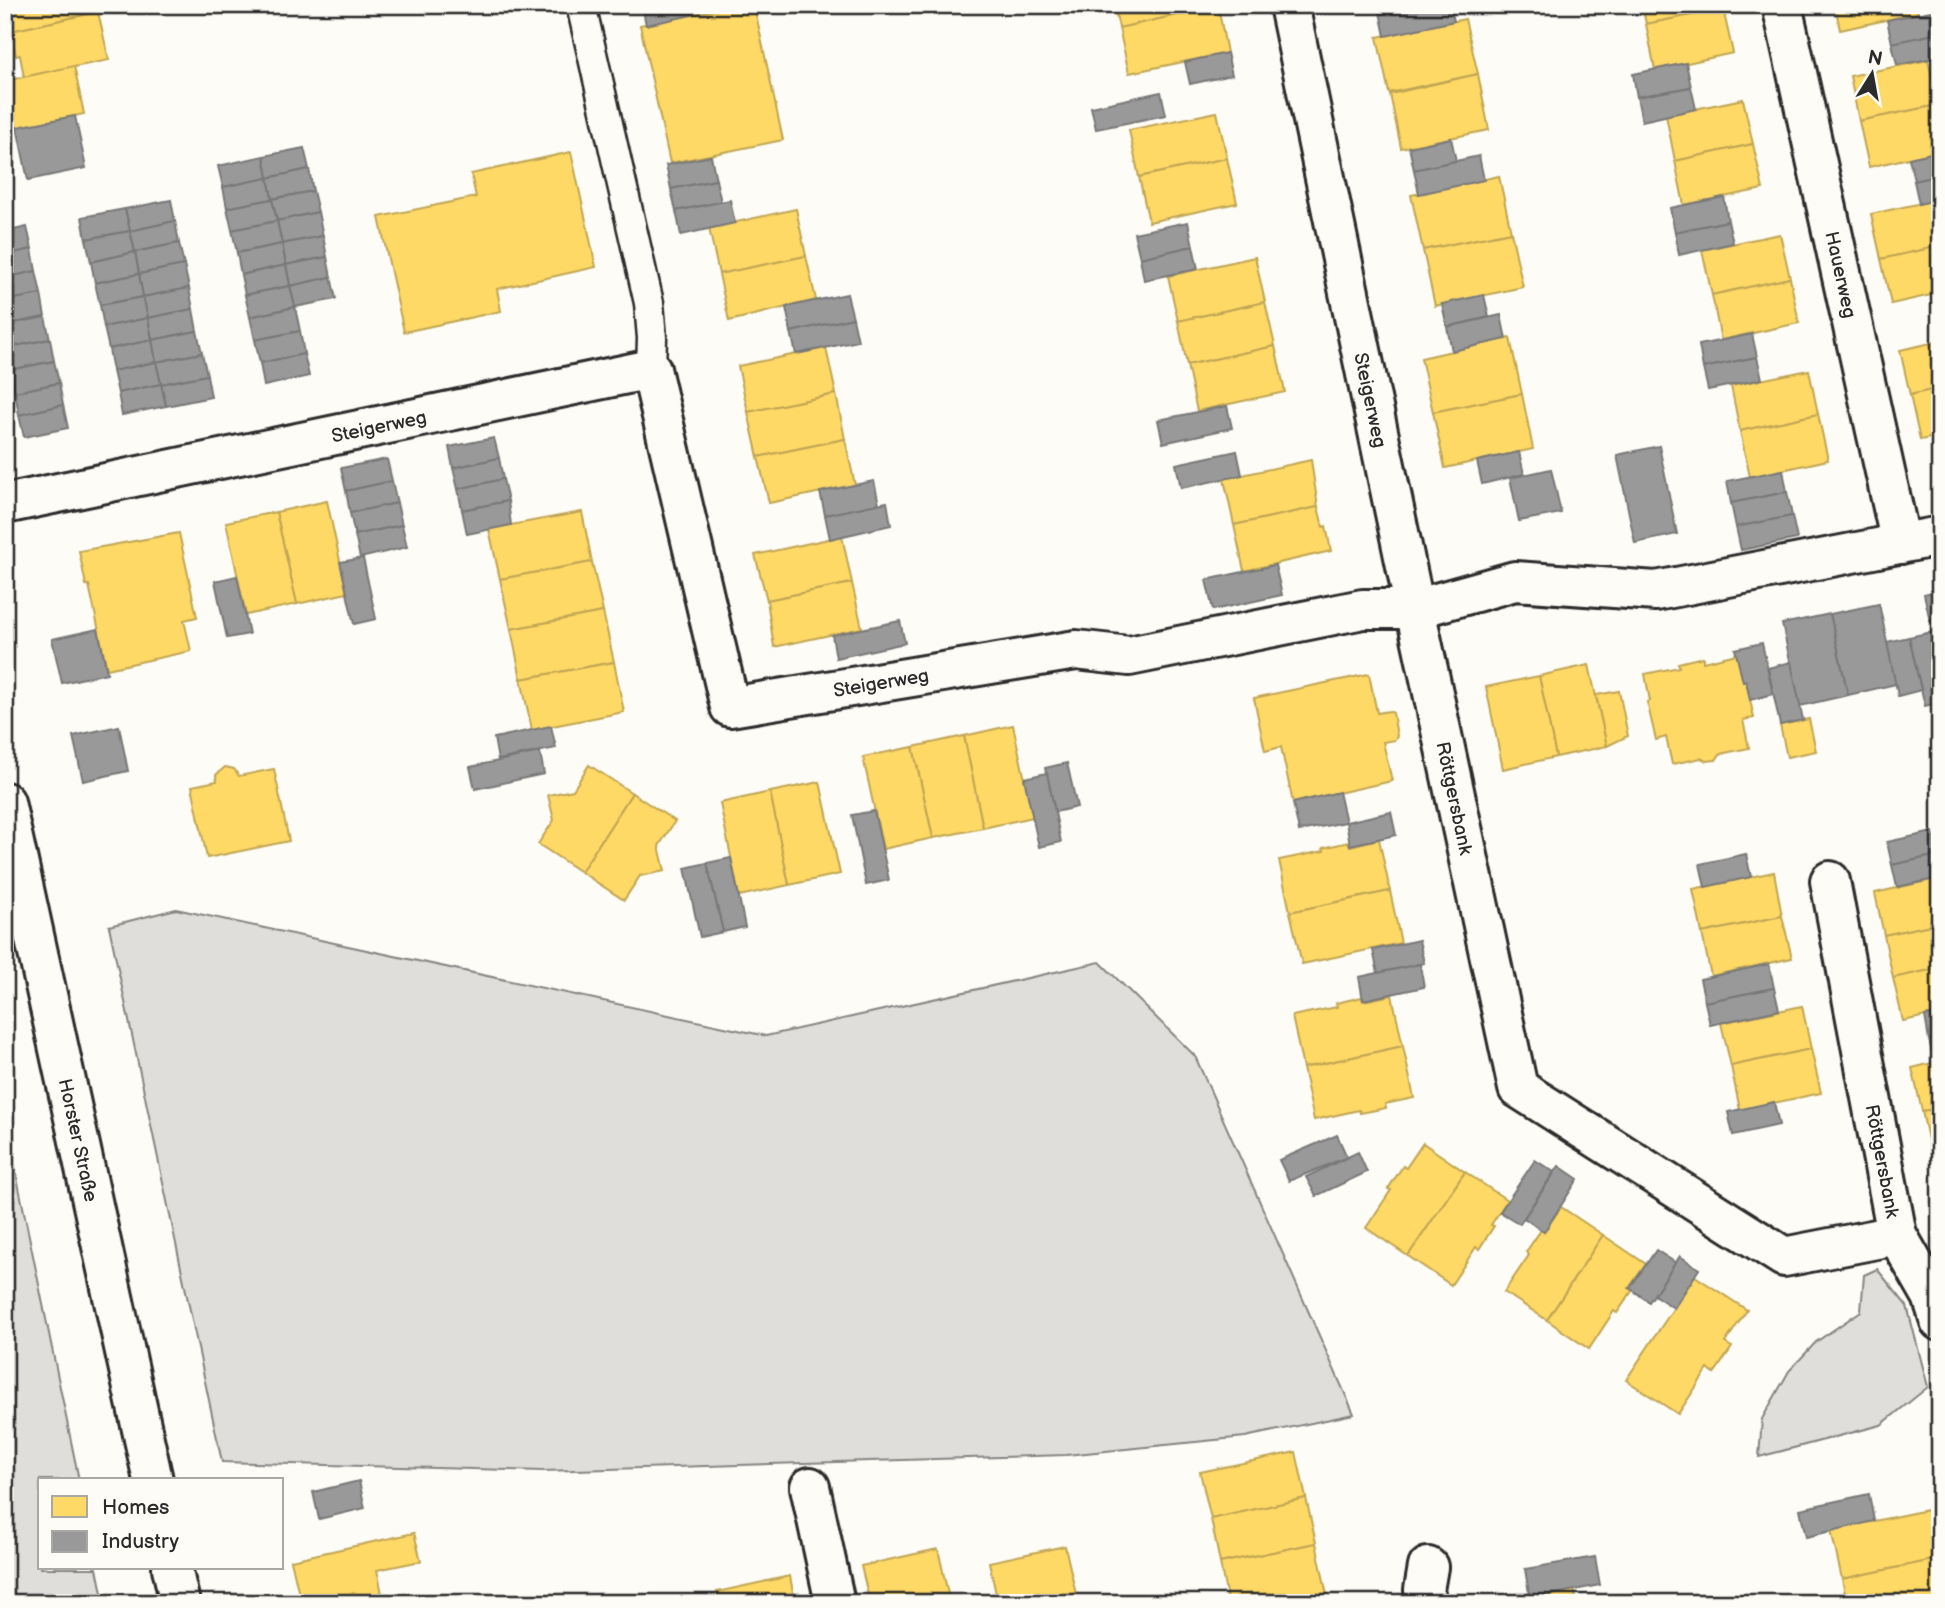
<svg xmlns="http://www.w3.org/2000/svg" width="1945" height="1608" font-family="'Balsamiq Sans',sans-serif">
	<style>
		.green { fill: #dfdeda; stroke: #858482; stroke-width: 2 }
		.homes { fill: #ffd966; stroke: #bfa554; stroke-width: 2 }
		.industry { fill: #999; stroke: #787878; stroke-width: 2 }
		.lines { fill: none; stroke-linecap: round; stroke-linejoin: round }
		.service-casing { stroke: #2b2b2b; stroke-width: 33 }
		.minor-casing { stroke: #2b2b2b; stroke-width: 44 }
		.secondary-casing { stroke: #2b2b2b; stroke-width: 44 }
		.service { stroke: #fdfcf7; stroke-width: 28 }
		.minor { stroke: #fdfcf7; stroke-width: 38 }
		.secondary { stroke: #fdfcf7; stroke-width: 38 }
		.labels { text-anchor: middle; stroke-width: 7; stroke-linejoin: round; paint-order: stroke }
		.street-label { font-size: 19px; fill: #2b2b2b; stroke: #fdfcf7 }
	</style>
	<rect width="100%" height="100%" fill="#fdfcf7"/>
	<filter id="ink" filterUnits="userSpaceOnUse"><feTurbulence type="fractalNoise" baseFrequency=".0143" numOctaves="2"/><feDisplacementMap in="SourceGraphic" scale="14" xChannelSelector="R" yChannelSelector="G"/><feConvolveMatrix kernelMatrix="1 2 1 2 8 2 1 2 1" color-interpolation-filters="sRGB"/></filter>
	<g filter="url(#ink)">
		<!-- green -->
		<g class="green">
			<path d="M176 909 766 1036 1100 962 1195 1056 1354 1414 1245 1437 1066 1455 543 1471 222 1462 109 926Z"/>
			<path d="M5 1119 79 1480H40V1568H97L104 1603H5Z"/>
			<path d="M1877 1269 1907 1306 1928 1387 1881 1425 1759 1457 1762 1419 1789 1371 1816 1342 1861 1311 1864 1275Z"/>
		</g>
		<!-- homes -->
		<g class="homes">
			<path d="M97 5 98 12 11 31 6 7Z"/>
			<path d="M738 5H754L783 140 670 163 640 25Z"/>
			<path d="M1114 5H1218V6L1119 28Z"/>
			<path d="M1642 5H1723V9L1646 24Z"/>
			<path d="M1835 5H1916L1918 13 1840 30Z"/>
			<path d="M1218 6 1227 53 1129 73 1119 28Z"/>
			<path d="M1723 9 1733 53 1655 70 1646 24Z"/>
			<path d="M98 12 109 60 24 77 20 55 16 56 11 31Z"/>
			<path d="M1465 19 1478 74 1389 93 1377 37Z"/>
			<path d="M1928 60 1938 105 1859 121 1850 76Z"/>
			<path d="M74 66 84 114 5 130V81Z"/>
			<path d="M1478 74 1489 130 1401 148 1390 94Z"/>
			<path d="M1743 99 1753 144 1675 161 1666 115Z"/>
			<path d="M1938 105 1940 151 1869 167 1859 121Z"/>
			<path d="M1217 112 1227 158 1139 177 1129 130Z"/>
			<path d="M1753 144 1763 189 1684 205 1675 161Z"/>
			<path d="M571 152 596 267 497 289 501 311 404 332 379 217 476 197 471 174Z"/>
			<path d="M1227 158 1237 203 1149 222 1139 177Z"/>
			<path d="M1499 176 1511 232 1423 250 1411 195Z"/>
			<path d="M1940 199V246L1881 259 1871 214Z"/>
			<path d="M796 209 806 256 719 274 709 228Z"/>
			<path d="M1511 232 1523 287 1435 306 1423 250Z"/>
			<path d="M1780 234 1790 278 1712 295 1702 250Z"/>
			<path d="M1940 246V293L1891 304 1881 259Z"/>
			<path d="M806 256 816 300 729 321 719 274Z"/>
			<path d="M1255 257 1265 302 1178 321 1168 276Z"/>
			<path d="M1790 278 1799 323 1721 340 1712 295Z"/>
			<path d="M1265 302 1275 346 1187 365 1178 321Z"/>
			<path d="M1510 338 1522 394 1433 412 1421 358Z"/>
			<path d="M1940 341V388L1910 395 1900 350Z"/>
			<path d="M1275 346 1285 392 1197 411 1187 365Z"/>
			<path d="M826 348 836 394 748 412 738 366Z"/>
			<path d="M1809 370 1818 414 1740 431 1731 386Z"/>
			<path d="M1940 388V436L1920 440 1910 395Z"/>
			<path d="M836 394 845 439 758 457 748 412Z"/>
			<path d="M1522 394 1533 449 1445 468 1433 412Z"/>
			<path d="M1818 414 1828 460 1750 477 1740 431Z"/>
			<path d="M845 439 855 485 769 503 758 457Z"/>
			<path d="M1311 460 1318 507 1234 525 1224 479Z"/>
			<path d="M327 501 347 593 297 604 276 512Z"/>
			<path d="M1318 507 1323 527 1326 526 1331 551 1244 571 1234 525Z"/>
			<path d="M276 512 297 604 246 615 226 522Z"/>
			<path d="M582 512 592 562 500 579 489 529Z"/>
			<path d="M179 533 197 617 184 620 191 651 107 669 89 585H86L79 551Z"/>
			<path d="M842 536 852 583 767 600 755 555Z"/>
			<path d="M592 562 603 612 511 629 500 579Z"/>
			<path d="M852 583 862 628 774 647 767 600Z"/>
			<path d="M603 612 614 662 521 679 511 629Z"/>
			<path d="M1737 654 1743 682 1746 681 1754 718 1743 720 1749 748 1720 754 1716 760 1706 761 1701 758 1672 764 1666 737 1656 740 1647 702 1650 701 1645 674 1679 667 1678 663 1703 657V662Z"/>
			<path d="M614 662 624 712 532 730 521 679Z"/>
			<path d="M1589 665 1607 746 1556 757 1539 676Z"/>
			<path d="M1369 674 1377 713 1389 711 1393 713 1397 736 1395 740 1383 742 1392 781 1293 803 1281 747 1265 751 1254 698Z"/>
			<path d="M1539 676 1556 757 1503 769 1486 687Z"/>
			<path d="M1619 691 1628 736 1607 746 1596 695Z"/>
			<path d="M1809 719 1816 751 1787 757 1780 725Z"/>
			<path d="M1013 725 1033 817 983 828 964 736Z"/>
			<path d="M964 736 983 828 933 838 913 747Z"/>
			<path d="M913 747 933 838 883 849 863 757Z"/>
			<path d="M589 765 632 793 581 872 538 844 554 820 548 795 573 790Z"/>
			<path d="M225 767 234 769 239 776 274 769 289 841 207 858 192 786 217 781 216 775Z"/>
			<path d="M820 782 840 874 789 885 770 792Z"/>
			<path d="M770 792 789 885 739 896 720 803Z"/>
			<path d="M632 793 675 821 659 846 665 871 640 876 624 900 581 872Z"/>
			<path d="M1379 839 1390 891 1290 912 1279 860 1324 851 1323 848 1349 842 1350 846Z"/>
			<path d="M1774 872 1782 916 1702 933 1693 889Z"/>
			<path d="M1940 878V923L1884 935 1875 893Z"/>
			<path d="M1390 891 1401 943 1302 964 1290 912Z"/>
			<path d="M1782 916 1792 958 1711 976 1702 933Z"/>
			<path d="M1940 923V968L1893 978 1884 935Z"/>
			<path d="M1940 968V1013L1903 1021 1893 978Z"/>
			<path d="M1392 995 1403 1046 1303 1068 1292 1016 1337 1007 1336 1003 1362 997 1363 1001Z"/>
			<path d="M1802 1006 1811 1049 1731 1066 1721 1023Z"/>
			<path d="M1403 1046 1414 1098 1385 1104 1386 1108 1360 1113 1359 1110 1314 1120 1303 1068Z"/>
			<path d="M1811 1049 1821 1093 1740 1110 1731 1066Z"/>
			<path d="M1940 1061V1108L1922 1111 1912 1068Z"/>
			<path d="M1940 1108V1153L1931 1154 1922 1111Z"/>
			<path d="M1423 1143 1465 1172 1408 1256 1366 1228 1391 1190 1388 1189 1403 1166 1406 1168Z"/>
			<path d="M1465 1172 1507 1200 1491 1225 1494 1226 1479 1249 1476 1247 1451 1285 1408 1256Z"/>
			<path d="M1561 1207 1603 1235 1547 1320 1504 1292 1529 1255 1526 1252 1541 1230 1544 1232Z"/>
			<path d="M1603 1235 1646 1264 1629 1288 1632 1291 1617 1313 1614 1311 1589 1349 1547 1320Z"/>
			<path d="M1695 1276 1747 1310 1725 1343 1732 1347 1714 1374 1708 1369 1678 1414 1626 1380Z"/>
			<path d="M1296 1452 1306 1498 1211 1519 1200 1472Z"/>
			<path d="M1306 1498 1316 1543 1220 1563 1211 1519Z"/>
			<path d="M1927 1510 1938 1559 1842 1579 1831 1530Z"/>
			<path d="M414 1533 421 1561 377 1570 384 1603H301L291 1560Z"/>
			<path d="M1316 1543 1328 1600 1317 1603H1228L1220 1563Z"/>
			<path d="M1065 1546 1078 1603H998L989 1562Z"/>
			<path d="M938 1549 950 1603H870L861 1566Z"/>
			<path d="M1938 1559 1940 1603H1847L1842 1579Z"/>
			<path d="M790 1576 795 1603H719L717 1592Z"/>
			<path d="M1574 1589 1577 1603H1511L1530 1599Z"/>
		</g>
		<!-- industry -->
		<g class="industry">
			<path d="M642 5H690L692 15 646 25Z"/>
			<path d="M1379 5H1416L1380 12Z"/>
			<path d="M1416 5H1450L1454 21 1385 36 1380 12Z"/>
			<path d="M1940 9V33L1892 43 1887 20Z"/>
			<path d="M1940 33V57L1897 65 1892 43Z"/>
			<path d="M1227 53 1232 75 1190 84 1185 62Z"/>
			<path d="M1686 63 1691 87 1637 97 1633 74Z"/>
			<path d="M1691 87 1696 109 1642 121 1637 97Z"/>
			<path d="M1161 92 1166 115 1096 129 1091 107Z"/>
			<path d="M75 116 86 168 28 180 17 127Z"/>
			<path d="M1451 138 1456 161 1414 170 1409 147Z"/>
			<path d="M304 148 309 169 268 178 264 156Z"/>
			<path d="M1940 151V175L1914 181 1909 158Z"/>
			<path d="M264 156 268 178 223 187 218 166Z"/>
			<path d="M711 156 716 180 671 189 666 165Z"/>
			<path d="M1479 156 1484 180 1419 194 1414 170Z"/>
			<path d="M309 169 313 191 272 199 268 178Z"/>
			<path d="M1940 175V199L1919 204 1914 181Z"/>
			<path d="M268 178 272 199 227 208 223 187Z"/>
			<path d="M716 180 721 202 676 211 671 189Z"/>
			<path d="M313 191 318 212 277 221 272 199Z"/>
			<path d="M1724 197 1728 221 1675 232 1670 208Z"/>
			<path d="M272 199 277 221 232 230 227 208Z"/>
			<path d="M171 200 175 221 130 231 125 209Z"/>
			<path d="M730 200 735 223 681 235 676 211Z"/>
			<path d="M125 209 130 231 86 239 82 217Z"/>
			<path d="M318 212 323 236 282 244 277 221Z"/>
			<path d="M175 221 179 243 135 252 130 231Z"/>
			<path d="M277 221 282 244 237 253 232 230Z"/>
			<path d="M1728 221 1733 243 1679 255 1675 232Z"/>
			<path d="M1188 222 1193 246 1140 258 1134 233Z"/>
			<path d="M27 227 32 249 5 255V232Z"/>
			<path d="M130 231 135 252 91 262 86 239Z"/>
			<path d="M323 236 327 257 286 265 282 244Z"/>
			<path d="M179 243 184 265 139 274 135 252Z"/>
			<path d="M282 244 286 265 241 275 237 253Z"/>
			<path d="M1193 246 1198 269 1144 280 1140 258Z"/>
			<path d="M32 249 36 271 5 278V255Z"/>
			<path d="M135 252 139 274 95 283 91 262Z"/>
			<path d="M327 257 331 277 290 286 286 265Z"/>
			<path d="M184 265 189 288 143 297 139 274Z"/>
			<path d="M286 265 290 286 245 295 241 275Z"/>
			<path d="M36 271 41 294 5 301V278Z"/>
			<path d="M139 274 143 297 100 305 95 283Z"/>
			<path d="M331 277 336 299 295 307 290 286Z"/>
			<path d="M290 286 295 307 250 317 245 295Z"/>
			<path d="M189 288 193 309 148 318 143 297Z"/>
			<path d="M41 294 45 317 5 325V301Z"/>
			<path d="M847 294 853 318 791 332 786 307Z"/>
			<path d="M1484 295 1489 317 1447 327 1442 304Z"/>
			<path d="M143 297 148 318 104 327 100 305Z"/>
			<path d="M295 307 300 331 255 340 250 317Z"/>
			<path d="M193 309 197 331 152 340 148 318Z"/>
			<path d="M1501 315 1506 339 1452 351 1447 327Z"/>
			<path d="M45 317 50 339 6 348 5 325Z"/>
			<path d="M148 318 152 340 109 349 104 327Z"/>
			<path d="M853 318 858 341 796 354 791 332Z"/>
			<path d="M197 331 202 353 156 362 152 340Z"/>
			<path d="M300 331 304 354 260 363 255 340Z"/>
			<path d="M1752 334 1757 357 1703 368 1699 345Z"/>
			<path d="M50 339 54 361 10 370 6 348Z"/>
			<path d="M152 340 156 362 113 371 109 349Z"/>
			<path d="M202 353 207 375 161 384 156 362Z"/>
			<path d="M304 354 309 376 264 386 260 363Z"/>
			<path d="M1757 357 1762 379 1708 390 1703 368Z"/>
			<path d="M54 361 59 383 15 392 10 370Z"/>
			<path d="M156 362 161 384 118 393 113 371Z"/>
			<path d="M207 375 211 397 166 406 161 384Z"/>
			<path d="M59 383 63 405 19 415 15 392Z"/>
			<path d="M161 384 166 406 122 415 118 393Z"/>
			<path d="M63 405 68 428 24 437 19 415Z"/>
			<path d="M1227 406 1232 428 1163 443 1158 420Z"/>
			<path d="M494 438 499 458 453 468 449 447Z"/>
			<path d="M1659 446 1677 534 1635 543 1617 455Z"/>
			<path d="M1237 451 1242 475 1181 488 1176 464Z"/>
			<path d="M1519 452 1524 474 1482 484 1477 461Z"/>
			<path d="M499 458 503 479 458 489 453 468Z"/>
			<path d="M387 459 392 481 346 491 341 468Z"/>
			<path d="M1551 469 1561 513 1519 521 1510 478Z"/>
			<path d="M1783 470 1787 492 1731 503 1727 481Z"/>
			<path d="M503 479 508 501 462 510 458 489Z"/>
			<path d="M392 481 397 503 350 513 346 491Z"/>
			<path d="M874 481 879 504 825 515 820 492Z"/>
			<path d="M1787 492 1792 516 1736 527 1731 503Z"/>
			<path d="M508 501 511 525 467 534 462 510Z"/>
			<path d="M887 502 891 525 830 539 825 515Z"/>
			<path d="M397 503 402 525 355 535 350 513Z"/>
			<path d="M1792 516 1797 539 1741 550 1736 527Z"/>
			<path d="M402 525 407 547 360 558 355 535Z"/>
			<path d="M363 558 376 619 354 624 340 562Z"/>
			<path d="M1275 565 1282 595 1213 610 1206 580Z"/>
			<path d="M237 576 249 634 227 638 215 581Z"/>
			<path d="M1940 590V666L1924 594Z"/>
			<path d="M1879 604 1896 684 1848 695 1830 614Z"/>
			<path d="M1830 614 1848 695 1800 706 1782 624Z"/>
			<path d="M900 621 905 643 836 658 832 635Z"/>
			<path d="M98 629 107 673 62 683 52 639Z"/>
			<path d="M1932 632 1940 666V702L1925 706 1909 637Z"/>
			<path d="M1909 637 1921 690 1898 696 1887 642Z"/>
			<path d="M1762 643 1773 694 1750 700 1746 681 1743 682 1735 649Z"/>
			<path d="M1791 662 1803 720 1780 725 1768 668Z"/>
			<path d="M119 726 128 771 83 781 73 736Z"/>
			<path d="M551 726 556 748 498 760 494 738Z"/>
			<path d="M540 752 544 774 475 789 470 767Z"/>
			<path d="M1067 763 1077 807 1055 812 1045 768Z"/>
			<path d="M1047 773 1061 842 1039 847 1024 778Z"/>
			<path d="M1339 792 1346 822 1299 831 1293 803Z"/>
			<path d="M874 811 889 880 866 885 852 815Z"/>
			<path d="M1391 812 1396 835 1350 845 1346 822Z"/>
			<path d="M1933 832 1938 855 1892 865 1887 842Z"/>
			<path d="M1746 854 1751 877 1705 887 1700 864Z"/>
			<path d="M1938 855 1940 878 1897 887 1892 865Z"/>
			<path d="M731 858 745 927 723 932 707 863Z"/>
			<path d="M707 863 723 932 700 937 685 868Z"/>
			<path d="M1419 940 1424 963 1378 973 1373 950Z"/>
			<path d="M1420 964 1424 987 1363 1000 1359 977Z"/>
			<path d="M1769 964 1774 988 1705 1002 1700 979Z"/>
			<path d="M1774 988 1779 1010 1710 1025 1705 1002Z"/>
			<path d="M1940 1013V1038L1929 1040 1925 1016Z"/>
			<path d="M1940 1038V1061L1934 1062 1929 1040Z"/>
			<path d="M1774 1102 1779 1125 1733 1135 1728 1112Z"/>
			<path d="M1337 1135 1347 1157 1289 1181 1279 1160Z"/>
			<path d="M1358 1152 1367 1172 1316 1196 1306 1177Z"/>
			<path d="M1535 1160 1554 1172 1520 1224 1500 1212Z"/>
			<path d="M1559 1166 1578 1179 1544 1232 1524 1218Z"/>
			<path d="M1656 1250 1676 1263 1649 1302 1630 1288Z"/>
			<path d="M1680 1256 1699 1269 1674 1308 1654 1295Z"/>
			<path d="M359 1481 365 1508 319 1519 313 1492Z"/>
			<path d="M1869 1494 1874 1521 1806 1537 1800 1509Z"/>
			<path d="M1595 1557 1600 1585 1530 1599 1525 1569Z"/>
		</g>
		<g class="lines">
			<!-- service casing -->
			<g class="service-casing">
				<path id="service" d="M581 5 649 303 652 338 651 369"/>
			</g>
			<!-- minor casing -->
			<g class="minor-casing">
				<g id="minor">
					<path id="s1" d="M1782 5 1901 544"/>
					<path id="s2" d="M5 504 651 369 730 707 1076 650 1129 656 1363 609H1415L1289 5"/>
					<path id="s3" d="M1830 881 1897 1235 1784 1257 1518 1088 1415 609 1515 581 1656 591 1940 536"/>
					<path d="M1897 1235 1932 1296 1940 1321"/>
					<path d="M810 1487 835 1603"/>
					<path d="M1427 1603 1424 1590 1428 1567"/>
				</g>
			</g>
			<!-- secondary casing -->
			<g class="secondary-casing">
				<g id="secondary">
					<path id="s4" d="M5 802 153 1480"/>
					<path d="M172 1568 180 1603"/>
				</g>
			</g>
			<!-- service -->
			<use href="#service" class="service"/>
			<!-- minor -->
			<use href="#minor" class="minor"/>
			<!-- secondary -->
			<use href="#secondary" class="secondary"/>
		</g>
	</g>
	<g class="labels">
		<!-- street labels -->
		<g class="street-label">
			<text dy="7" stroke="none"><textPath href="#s1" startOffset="276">Hauerweg</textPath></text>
			<text transform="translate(1371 400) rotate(78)" y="7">Steigerweg</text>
			<text dy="7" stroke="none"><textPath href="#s2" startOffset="382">Steigerweg</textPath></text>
			<text dy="7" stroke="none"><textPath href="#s2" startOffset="1160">Steigerweg</textPath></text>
			<text transform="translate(1455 798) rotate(78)" y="7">Röttgersbank</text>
			<text dy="7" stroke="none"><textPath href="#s4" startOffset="346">Horster Straße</textPath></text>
			<text dy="7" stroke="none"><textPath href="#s3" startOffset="285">Röttgersbank</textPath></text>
		</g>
	</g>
	<!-- margin -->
	<rect width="1945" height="1608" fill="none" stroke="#fdfcf7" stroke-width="28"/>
	<rect x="14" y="14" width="1917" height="1580" fill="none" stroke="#2b2b2b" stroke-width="2.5" filter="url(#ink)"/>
	<!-- legend -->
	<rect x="38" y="1478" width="245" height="91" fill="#fdfcf7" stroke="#a9a8a5" stroke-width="2"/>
	<rect x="52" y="1496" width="35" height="21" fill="#ffd966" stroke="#a9a8a5" stroke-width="2"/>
	<text x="102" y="1514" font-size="21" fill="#2b2b2b">Homes</text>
	<rect x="52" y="1531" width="35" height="21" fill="#999999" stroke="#a9a8a5" stroke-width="2"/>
	<text x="102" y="1548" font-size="21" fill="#2b2b2b">Industry</text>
	<!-- north arrow -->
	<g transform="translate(1872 74) rotate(11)" stroke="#fdfcf7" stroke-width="5" paint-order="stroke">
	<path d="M0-5L12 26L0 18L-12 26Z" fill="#2b2b2b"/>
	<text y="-10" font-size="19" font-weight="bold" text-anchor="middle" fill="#2b2b2b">N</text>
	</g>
</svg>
